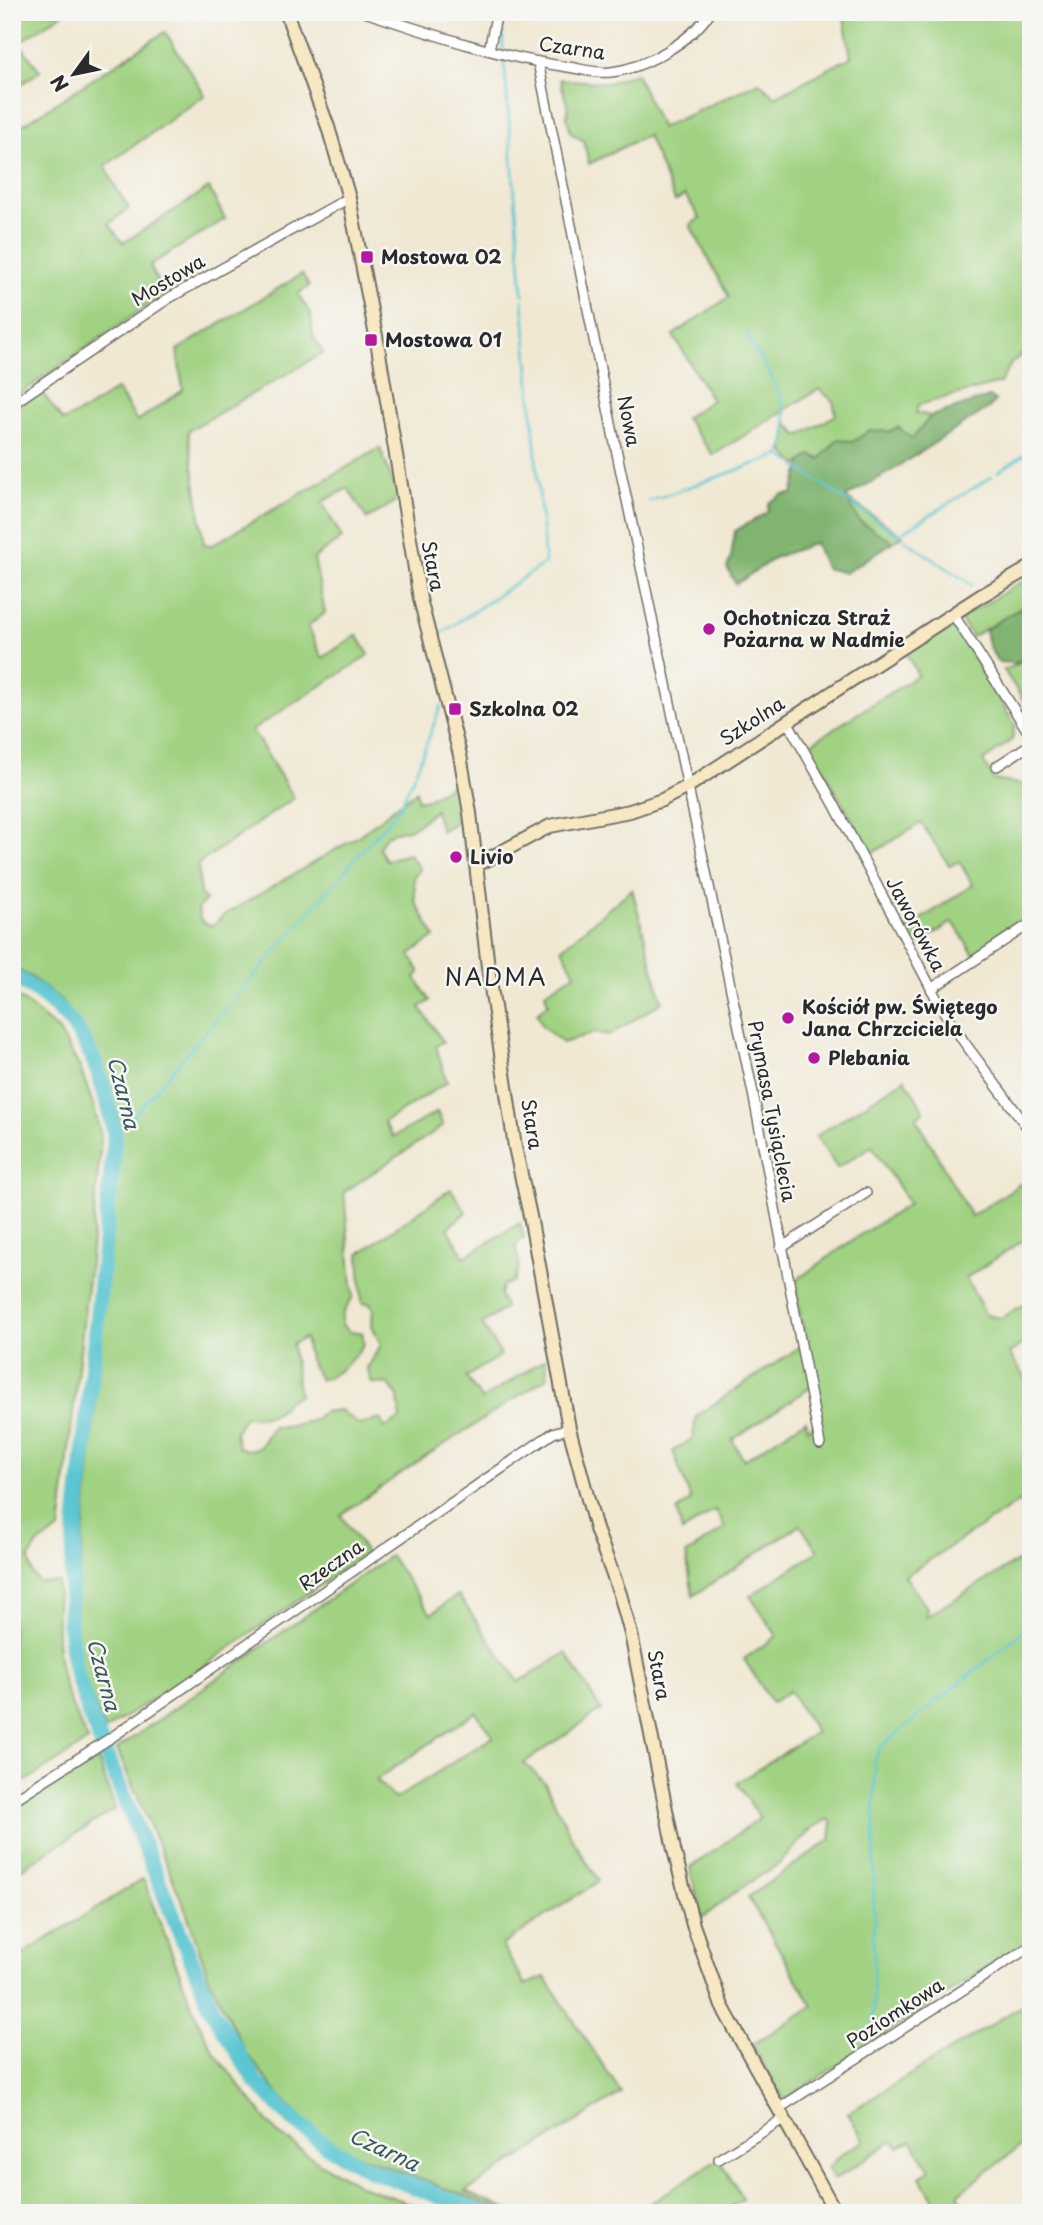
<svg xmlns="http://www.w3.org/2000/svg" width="1043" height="2225" font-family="'Playpen Sans',sans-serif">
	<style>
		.green { fill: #a0d282; stroke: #667e56; stroke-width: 2; fill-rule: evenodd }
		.forest { fill: #80b470; stroke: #56704e; stroke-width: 2 }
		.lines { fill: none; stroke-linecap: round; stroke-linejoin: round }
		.stream { stroke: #5ac6d2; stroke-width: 2.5 }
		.river { stroke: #5ac6d2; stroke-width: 16 }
		.street-casing { stroke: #706d66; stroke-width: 12 }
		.secondary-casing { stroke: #706d66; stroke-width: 16 }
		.street { stroke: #fff; stroke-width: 9 }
		.secondary { stroke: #f7e8c3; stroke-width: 12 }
		.poi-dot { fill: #b5179e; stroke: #f6f6f2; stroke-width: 2.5 }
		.labels { text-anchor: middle; stroke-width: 5; stroke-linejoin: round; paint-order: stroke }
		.street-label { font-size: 19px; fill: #2b2b2b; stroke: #f6f6f2 }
		.poi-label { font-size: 19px; font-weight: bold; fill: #2b2b2b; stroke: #f6f6f2; text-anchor: start }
		.water-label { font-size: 21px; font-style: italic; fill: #395a5d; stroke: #f6f6f2 }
		.quarter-label { font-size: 23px; letter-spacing: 2px; fill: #2b2b2b; stroke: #f6f6f2 }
	</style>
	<rect width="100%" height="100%" fill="#f6f6f2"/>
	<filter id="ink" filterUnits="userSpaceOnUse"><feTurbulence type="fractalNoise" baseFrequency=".0143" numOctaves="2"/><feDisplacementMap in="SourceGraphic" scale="14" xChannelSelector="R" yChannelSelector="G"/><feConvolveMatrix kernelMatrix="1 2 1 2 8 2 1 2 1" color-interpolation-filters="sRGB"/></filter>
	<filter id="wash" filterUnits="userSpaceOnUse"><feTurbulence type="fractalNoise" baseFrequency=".00686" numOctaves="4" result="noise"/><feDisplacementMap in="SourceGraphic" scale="28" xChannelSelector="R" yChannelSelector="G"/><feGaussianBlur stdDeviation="1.57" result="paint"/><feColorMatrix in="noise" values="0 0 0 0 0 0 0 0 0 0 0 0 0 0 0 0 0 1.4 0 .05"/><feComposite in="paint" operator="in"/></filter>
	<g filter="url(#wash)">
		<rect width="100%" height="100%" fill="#f0e8d3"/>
		<!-- green -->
		<g class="green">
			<path d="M12 12H65L19 43 40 71 12 90Z"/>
			<path d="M843 12H1031V348L1012 362 1000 383 918 405 916 413 931 416 912 439 888 432 870 430 853 442 838 439 820 460 811 456 797 465 784 452 787 423 799 436 836 415 833 401 819 389 713 455 685 418 712 400 673 335 729 297 690 225 700 218 685 195 675 201 647 135 589 164 584 141 571 133 567 118 568 108 560 79 608 83 636 73 661 128 759 82 775 97 851 57Z"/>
			<path d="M165 32 205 95 105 166 117 190 129 208 109 224 123 243 209 188 225 219 150 265 163 295 12 399V132Z"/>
			<path d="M302 274 309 286 298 294 311 315 313 336 323 353 188 431 204 544 212 545 380 448 399 499 367 519 348 488 322 502 342 538 314 558 325 613 308 626 322 658 357 635 369 655 252 730 294 798 198 864 200 894 206 900 198 908C199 920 202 924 213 926L224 915 357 837 416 791 418 801 428 799 453 784 462 818 441 831 435 810C428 816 419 825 411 828 393 835 388 827 379 848L386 860 409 854 420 870 414 876 415 901 435 937 410 954 420 973 415 977 430 1001 420 1007 443 1042 436 1046 447 1082 384 1122 393 1137 437 1112 443 1126 344 1192 353 1297 342 1315V1325L350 1332H362L364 1344C352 1360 339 1375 320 1380L309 1359 305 1338 292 1344 299 1396C280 1401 287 1406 275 1413 267 1418 254 1417 245 1416L235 1432 238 1447 246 1450 259 1448 272 1427H286L314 1420 323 1412 340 1410 359 1425 381 1419 384 1428 400 1419 398 1397 389 1384 372 1383 367 1368 381 1345 372 1325 373 1309 370 1304 362 1303 359 1254 451 1189 466 1212 448 1228 464 1257 520 1223 524 1237C510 1248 518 1250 519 1264 519 1269 516 1276 514 1281L502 1286 500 1295 505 1308 482 1324 501 1355 466 1377 482 1400 545 1359 548 1377 420 1460 341 1515 366 1553 201 1668 105 1730 81 1672 75 1624 114 1205 120 1124 104 1070 85 1032 61 1000 31 977 12 967V410L41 391 63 421 85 410 117 389 137 421 183 390 177 350Z"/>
			<path d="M845 497 903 536 893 542 859 521Z"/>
			<path d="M1031 576V601L972 637 960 619Z"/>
			<path d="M955 624 1015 725 1012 740 983 761 994 780 1031 786V918L974 955 953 922 915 946 906 929 973 885 959 861 950 866 921 823 871 854 820 763 807 746 918 675 906 653Z"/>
			<path d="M1031 658V712L1004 670Z"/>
			<path d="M632 889 662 1002 610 1035 593 1033 563 1043 543 1027 537 1013 548 1004 545 993 575 974 562 948Z"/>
			<path d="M12 994 26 1003 59 1031 80 1068 94 1107 101 1138 90 1261 60 1530 39 1543 29 1558 32 1573 39 1582H58C57 1608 55 1633 59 1659 62 1688 76 1715 88 1741L12 1790Z"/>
			<path d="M905 1079 924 1111 916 1118 971 1216 1031 1177V1235L966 1278 986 1315 1001 1318 1031 1300V1339L1009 1353 1026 1379 1031 1377V1466L1027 1469 1031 1474V1494L905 1576 927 1608 925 1617 1031 1553V1939L784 2100 752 2045 813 2006 748 1897 830 1840 832 1823 828 1819 812 1828 779 1864 742 1887 702 1918 690 1868 760 1818 737 1783 816 1732 789 1691 772 1703 744 1659 777 1636 750 1596 818 1551 800 1525 693 1596 686 1554 725 1528 715 1510 682 1532 677 1511 691 1500 673 1451 693 1438 696 1416 806 1343 794 1282 854 1239 909 1204 872 1146 837 1168 816 1136ZM813 1386 820 1421 808 1429 806 1420 744 1460 732 1440Z"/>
			<path d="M390 1556 431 1614 458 1595 519 1682 566 1653 601 1710 524 1763 545 1783 572 1838 599 1881 502 1945 525 1985 545 1977 621 2093 465 2192 516 2213H509L357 2155 314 2130 279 2095 245 2051 210 1981 185 1908 117 1749ZM476 1712 493 1737 395 1799 376 1780Z"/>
			<path d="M98 1760 115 1809 14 1873 12 1810Z"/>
			<path d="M143 1879 198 2021 215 2054 276 2132 320 2163 361 2186 437 2213H12V1961Z"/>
			<path d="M1031 2000V2144L1026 2142 958 2194 969 2213H942L920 2177 930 2169 911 2141 899 2147 892 2141 834 2180 828 2168 843 2153 864 2141 848 2113Z"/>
			<path d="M719 2159 743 2199 722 2213H635Z"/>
		</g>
		<!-- forest -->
		<g class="forest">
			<path d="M989 397 995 400 990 407 891 471 846 497 859 521 893 542 845 573 825 568 815 543 776 557 736 584 727 568 731 558 735 531 768 512 769 503 783 494H792L802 462 811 455 820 459 838 439 853 442 870 430 888 432 898 427 912 439 931 416Z"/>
			<path d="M1031 601V656L1015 663 998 662 988 645 985 630Z"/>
		</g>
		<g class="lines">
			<!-- stream -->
			<g class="stream">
				<path d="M502 12 503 51"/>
				<path d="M504 57 523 295"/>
				<path d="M746 334C767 370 800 412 780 455"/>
				<path d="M797 467 898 535 991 477"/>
				<path d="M998 472 1031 450"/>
				<path d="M649 501 780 455 791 462"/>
				<path d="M905 540 972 585"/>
				<path d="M452 688 454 685 438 638 439 635 545 563 523 301"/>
				<path d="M416 771 441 706"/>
				<path d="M126 1124 400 807 414 775"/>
				<path d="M115 1136 121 1129"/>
				<path d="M12 1810 88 1762 106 1755"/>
				<path d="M873 2031 875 1760 880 1747 1031 1625"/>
			</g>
			<!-- river -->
			<path class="river" d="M12 976C85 1016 98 1059 115 1136L74 1548 69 1622 74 1665 89 1713 213 2012 256 2082 288 2115 324 2144 368 2169 483 2213"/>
		</g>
	</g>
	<g filter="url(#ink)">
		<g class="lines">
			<!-- street casing -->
			<g class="street-casing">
				<g id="street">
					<path d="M365 12C431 34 499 57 568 67 581 69 598 74 611 72 645 68 692 41 710 12"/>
					<path d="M489 50 497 12"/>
					<path d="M538 62 619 463 753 1093 820 1444"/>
					<path d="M12 404 169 298 349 198"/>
					<path d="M953 614 1031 736"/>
					<path d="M787 721 834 804 941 1007 964 1042 1031 1132"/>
					<path d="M997 766 1031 744"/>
					<path d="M931 989 1031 923"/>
					<path d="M781 1248 866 1193"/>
					<path d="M12 1801 115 1735 553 1433 569 1428"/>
					<path d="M778 2109 1031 1946"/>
					<path d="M719 2159 783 2119"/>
				</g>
			</g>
			<!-- secondary casing -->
			<g class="secondary-casing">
				<g id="secondary">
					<path d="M286 12 328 127 349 198 377 341 420 599 460 755 470 813 488 967 515 1147 530 1216 569 1428 596 1529 620 1594 631 1634 674 1850 693 1925 722 2006 836 2213"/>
					<path d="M477 865 550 826 630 811 662 800 687 787 979 597 1031 567"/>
				</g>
			</g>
			<!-- street -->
			<use href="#street" class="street"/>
			<!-- secondary -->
			<use href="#secondary" class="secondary"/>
		</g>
	</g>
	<!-- markers -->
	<g class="poi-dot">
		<rect x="360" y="250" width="14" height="14" rx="3.5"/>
		<rect x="364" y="333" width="14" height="14" rx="3.5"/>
		<circle cx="709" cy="629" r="7"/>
		<rect x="448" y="702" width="14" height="14" rx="3.5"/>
		<circle cx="456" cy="857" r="7"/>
		<circle cx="788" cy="1018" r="7"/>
		<circle cx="814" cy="1058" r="7"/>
	</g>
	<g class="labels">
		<!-- street labels -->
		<g class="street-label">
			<text transform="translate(572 48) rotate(8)" y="7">Czarna</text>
			<text transform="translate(168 280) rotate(-31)" y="7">Mostowa</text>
			<text transform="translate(629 421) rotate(79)" y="7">Nowa</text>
			<text transform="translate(433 566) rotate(79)" y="7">Stara</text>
			<text transform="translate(752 721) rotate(-33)" y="7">Szkolna</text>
			<text transform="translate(916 924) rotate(62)" y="7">Jaworówka</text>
			<text transform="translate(772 1111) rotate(79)" y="7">Prymasa Tysiąclecia</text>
			<text transform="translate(532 1124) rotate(81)" y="7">Stara</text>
			<text transform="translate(331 1565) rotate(-35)" y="7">Rzeczna</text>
			<text transform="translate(659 1675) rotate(79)" y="7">Stara</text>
			<text transform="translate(895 2013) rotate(-33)" y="7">Poziomkowa</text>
		</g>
		<!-- poi labels -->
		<g class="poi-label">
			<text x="381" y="264">Mostowa 02</text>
			<text x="385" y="347">Mostowa 01</text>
			<text x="723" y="625">Ochotnicza Straż<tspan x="723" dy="22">Pożarna w Nadmie</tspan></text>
			<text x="469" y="716">Szkolna 02</text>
			<text x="470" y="864">Livio</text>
			<text x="802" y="1014">Kościół pw. Świętego<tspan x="802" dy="22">Jana Chrzciciela</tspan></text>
			<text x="828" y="1065">Plebania</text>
		</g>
		<!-- water labels -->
		<g class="water-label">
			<text transform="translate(123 1093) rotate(76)" y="7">Czarna</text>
			<text transform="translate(103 1675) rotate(75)" y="7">Czarna</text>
			<text transform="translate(384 2150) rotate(25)" y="7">Czarna</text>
		</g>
		<!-- quarter labels -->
		<g class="quarter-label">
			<text x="496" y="986">NADMA</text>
		</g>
	</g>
	<!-- margin -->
	<rect width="1043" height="2225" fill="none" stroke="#f6f6f2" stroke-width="42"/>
	<!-- north arrow -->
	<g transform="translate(74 74) rotate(237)" stroke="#f6f6f2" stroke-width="5" paint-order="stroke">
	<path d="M0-5L12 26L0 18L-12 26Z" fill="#2b2b2b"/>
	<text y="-10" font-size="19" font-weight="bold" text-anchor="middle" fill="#2b2b2b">N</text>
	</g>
</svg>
